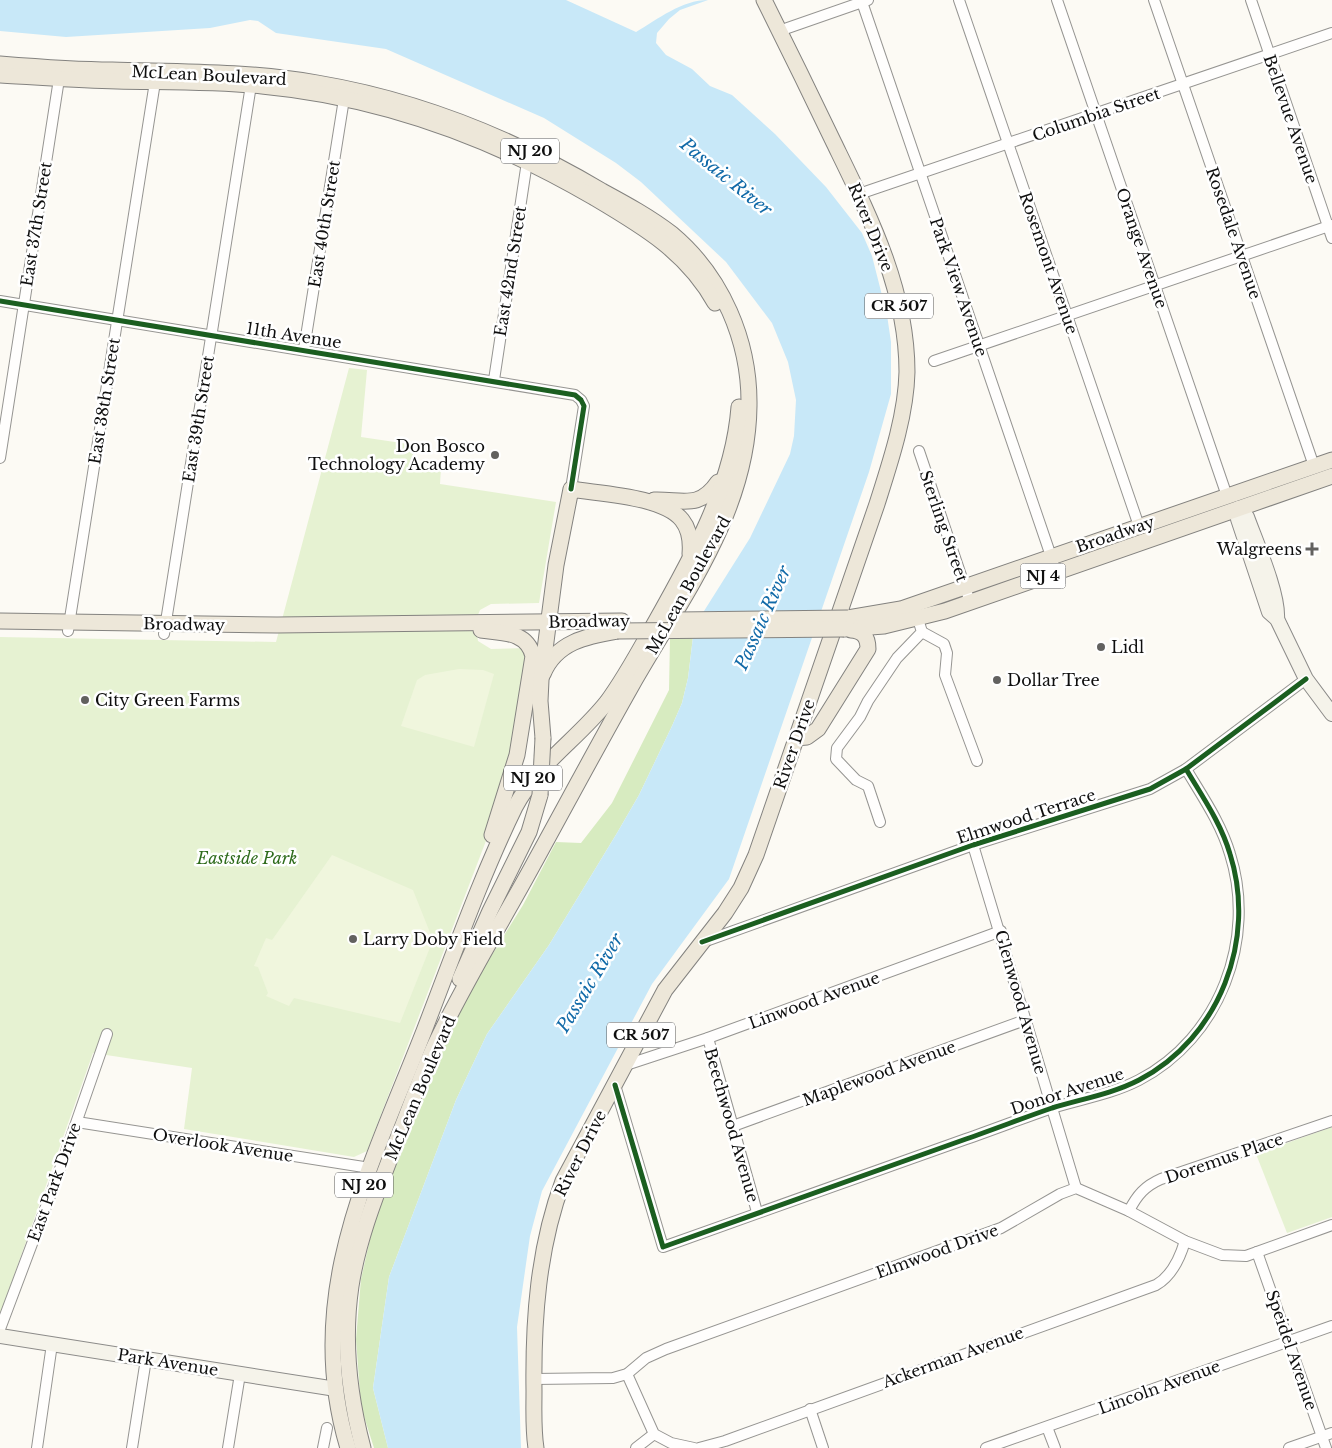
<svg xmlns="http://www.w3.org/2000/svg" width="1332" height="1448" font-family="'Libre Baskerville',serif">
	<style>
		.green { fill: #e6f2d2 }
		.forest { fill: #d7ebc0 }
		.pitch { fill: #f0f6dd }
		.water { fill: #c8e8f8 }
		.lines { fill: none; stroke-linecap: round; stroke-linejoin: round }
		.street-casing { stroke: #969592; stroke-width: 12 }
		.secondary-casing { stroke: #8c8b89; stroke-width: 16 }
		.primary-casing { stroke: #83827f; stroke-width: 17 }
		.street { stroke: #fffefd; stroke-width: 10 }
		.secondary { stroke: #f5f3ea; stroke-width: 14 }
		.primary { stroke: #ede7d9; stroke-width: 15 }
		.primary-bridge-casing { stroke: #83827f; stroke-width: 17; stroke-linecap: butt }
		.primary-bridge { stroke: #ede7d9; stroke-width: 15 }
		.cycleway-casing { stroke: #fff; stroke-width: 8 }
		.cycleway { stroke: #1b5e20; stroke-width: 5 }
		.poi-dot { fill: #62615f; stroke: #fff; stroke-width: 2 }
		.labels { text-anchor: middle; stroke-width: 5; stroke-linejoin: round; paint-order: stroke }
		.shield { fill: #fff; stroke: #575757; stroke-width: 1 }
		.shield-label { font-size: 15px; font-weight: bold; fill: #0f0f0f }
		.street-label { font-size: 16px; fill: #0f0f0f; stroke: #fff }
		.poi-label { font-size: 16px; fill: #0f0f0f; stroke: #fff; text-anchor: start }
		.park-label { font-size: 16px; font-style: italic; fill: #2e6b1b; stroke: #fff }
		.water-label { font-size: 18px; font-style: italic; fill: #116aa8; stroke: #fff }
	</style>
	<rect width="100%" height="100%" fill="#fcfaf4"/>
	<!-- green -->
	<g class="green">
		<path d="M349 368 367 370 361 437 415 445 411 465 441 468 440 484 556 502 539 603 491 604 480 610 475 622 478 641 491 649 528 648 514 745 494 820 367 1151 354 1157 184 1129 192 1068 93 1053 0 1315V637L276 642Z"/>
		<path d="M1332 1127V1217L1287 1233 1256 1154Z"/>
	</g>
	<!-- forest -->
	<path class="forest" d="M693 637 688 678 682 703 672 726 639 795 617 833 549 945 487 1034 456 1100 389 1277 373 1388 388 1448H374L361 1407 356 1339 361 1279 373 1226 396 1155 452 1019 523 905 556 842 581 843 612 803 669 690 670 638Z"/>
	<!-- pitch -->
	<g class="pitch">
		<path d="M459 669 483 670 494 674 474 747 401 726 417 680 425 675Z"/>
		<path d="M332 855 413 890 433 940 400 1023 294 998 289 1006 266 996 268 993 258 967 254 966 266 938 272 940Z"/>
	</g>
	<!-- water -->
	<path class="water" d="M0 0H566L636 32C658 19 682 0 708 0L680 10 669 19 657 33 656 43 666 55 692 69 710 86 732 95 775 134 826 187 862 233 872 256 887 315 891 342V394L869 472 729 879 652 984 542 1191 530 1236 517 1327 521 1448H388L373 1388 389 1277 456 1100 487 1034 549 945 617 833 639 795 672 726 682 703 688 678 693 637 699 619 750 538 790 454 794 436 796 400 788 362 772 323 726 262 641 182 616 163 544 118 386 49 276 33 258 21 250 20 210 28 66 37 0 31Z"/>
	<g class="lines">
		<!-- street casing -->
		<g class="street-casing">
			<g id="street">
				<path d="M959 0 1139 526"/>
				<path d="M1057 0 1227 496"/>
				<path d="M1154 0 1314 466"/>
				<path d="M1251 0 1332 238"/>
				<path d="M862 2 1053 562"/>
				<path d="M779 31 868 0"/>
				<path d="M859 194 1332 33"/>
				<path d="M0 301 575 395 581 400 584 406 571 489"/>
				<path d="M304 349 344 99"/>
				<path d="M934 361 1332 225"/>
				<path d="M494 380 527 162"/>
				<path d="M919 451 970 602"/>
				<path d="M0 458 59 79"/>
				<path d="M68 631 155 82"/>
				<path d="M922 632 944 644 947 653 945 675 977 761"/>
				<path d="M164 634 251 85"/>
				<path d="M880 822 868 786 856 780 836 759 837 748 860 717 868 701 897 658 922 632 918 619"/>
				<path d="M973 845 1076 1188"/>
				<path d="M703 942 973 845 1150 789 1186 769 1306 679"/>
				<path d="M708 1038 757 1212"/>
				<path d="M626 1065 708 1038 1001 931"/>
				<path d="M615 1085 663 1247C764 1210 865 1174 966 1139 995 1129 1023 1118 1052 1108 1081 1099 1112 1094 1139 1080 1220 1038 1257 939 1230 854 1221 823 1202 796 1186 769"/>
				<path d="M77 1122 370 1168"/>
				<path d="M733 1126 1025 1020"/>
				<path d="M1129 1211C1137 1195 1145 1186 1161 1179L1332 1121"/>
				<path d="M1257 1252 1326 1448"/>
				<path d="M0 1329 59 1172 107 1034"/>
				<path d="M627 1374 654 1434 671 1443 694 1448"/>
				<path d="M534 1379 613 1378 627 1374 646 1358 666 1349 1001 1228 1060 1194 1076 1188 1129 1211 1185 1241 1222 1255 1246 1256 1332 1225"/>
				<path d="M810 1409 823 1448"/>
				<path d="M1047 1427 1055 1448"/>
				<path d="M37 1448 52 1344"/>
				<path d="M132 1448 146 1359"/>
				<path d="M228 1448 240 1374"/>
				<path d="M323 1448 327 1428"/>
				<path d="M636 1448 654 1434"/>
				<path d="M699 1448 725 1441 1156 1285C1172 1276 1180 1258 1185 1241"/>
				<path d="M986 1448 1332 1326"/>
				<path d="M1289 1448 1332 1433"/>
			</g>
		</g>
		<!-- secondary casing -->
		<g class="secondary-casing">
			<g id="secondary">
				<path d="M1239 508 1238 519 1269 612 1277 619 1306 679 1332 714"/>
				<path d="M1241 510 1247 517C1256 542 1279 594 1277 619"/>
				<path d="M0 1336 336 1389"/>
			</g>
		</g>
		<!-- primary casing -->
		<g class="primary-casing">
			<g id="primary">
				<path d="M0 64C37 67 75 70 112 70 181 72 249 71 317 83 418 100 513 138 602 191 626 204 650 217 672 234 722 276 750 341 749 406 748 512 682 597 632 685 598 745 566 805 533 865 501 924 464 983 435 1045 421 1075 410 1108 397 1140 379 1188 359 1235 351 1286 343 1340 349 1395 363 1448"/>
				<path d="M0 75C39 77 78 80 117 81 165 82 214 81 262 86 379 97 492 138 593 197 642 226 687 252 715 303"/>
				<path d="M654 500C682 499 699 510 718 482"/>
				<path d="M848 618 901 609 1332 460"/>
				<path d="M0 621 277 625 622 621"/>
				<path d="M844 629 884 626 945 611 1332 476"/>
				<path d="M481 630C502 633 527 631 533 656L517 755 492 835"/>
				<path d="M543 674C556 642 587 636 617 631"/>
				<path d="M543 738 540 701 541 680 556 565 571 489C600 494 663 496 682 520 690 530 691 542 690 554"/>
				<path d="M796 738 807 737 818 729 868 649C868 637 863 631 851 630"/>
				<path d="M460 979 490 911 529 832 540 795"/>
				<path d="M348 1448C302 1296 370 1169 424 1031 453 956 480 879 515 807 539 762 577 740 607 702 624 679 638 653 652 628 690 561 733 486 739 407"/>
				<path d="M536 1448C533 1429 534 1410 534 1391 533 1320 538 1248 563 1181L665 990 725 913 741 888 756 855 877 504C890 463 906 416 907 372 907 289 869 215 834 143 811 95 788 48 764 0"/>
			</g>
		</g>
		<!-- street -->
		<use href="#street" class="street"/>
		<!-- secondary -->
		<use href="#secondary" class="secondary"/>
		<!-- primary -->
		<use href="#primary" class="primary"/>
		<!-- primary-bridge casing -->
		<g class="primary-bridge-casing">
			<g id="primary-bridge">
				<path d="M677 620 848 618"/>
				<path d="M617 631 844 629"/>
				<path d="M540 795 543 738"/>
			</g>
		</g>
		<!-- primary-bridge -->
		<use href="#primary-bridge" class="primary-bridge"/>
		<!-- cycleway casing -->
		<g class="cycleway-casing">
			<g id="cycleway">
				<path d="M0 301 575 395 581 400 584 406 571 489"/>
				<path d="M702 942 973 845 1150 789 1186 769 1306 679"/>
				<path d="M615 1085 663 1247C764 1210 865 1174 966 1139 995 1129 1023 1118 1052 1108 1081 1099 1112 1094 1139 1080 1220 1038 1257 939 1230 854 1221 823 1202 796 1186 769"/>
			</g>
		</g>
		<!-- cycleway -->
		<use href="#cycleway" class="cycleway"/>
	</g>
	<!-- markers -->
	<g class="poi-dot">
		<circle cx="495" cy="455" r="5"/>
		<path d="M1309.5 541.5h5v5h5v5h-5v5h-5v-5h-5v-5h5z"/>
		<circle cx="1101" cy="647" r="5"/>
		<circle cx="997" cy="680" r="5"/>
		<circle cx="85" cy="700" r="5"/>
		<circle cx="353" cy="939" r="5"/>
	</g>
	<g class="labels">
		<!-- shield labels -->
		<g class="shield">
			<rect x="501" y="138.5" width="58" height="25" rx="4"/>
			<rect x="865" y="293.5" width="68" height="25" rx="4"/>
			<rect x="1020.5" y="563.5" width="45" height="25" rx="4"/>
			<rect x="504" y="765.5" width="58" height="25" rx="4"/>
			<rect x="607" y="1022.5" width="68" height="25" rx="4"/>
			<rect x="335" y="1172.5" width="58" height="25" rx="4"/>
		</g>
		<g class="shield-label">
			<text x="530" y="156">NJ 20</text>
			<text x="899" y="311">CR 507</text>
			<text x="1043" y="581">NJ 4</text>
			<text x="533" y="783">NJ 20</text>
			<text x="641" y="1040">CR 507</text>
			<text x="364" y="1190">NJ 20</text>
		</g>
		<!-- street labels -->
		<g class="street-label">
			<text transform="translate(209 75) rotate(3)" y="6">McLean Boulevard</text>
			<text transform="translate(1096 114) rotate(-19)" y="6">Columbia Street</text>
			<text transform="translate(1291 119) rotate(71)" y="6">Bellevue Avenue</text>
			<text transform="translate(36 224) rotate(-81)" y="6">East 37th Street</text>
			<text transform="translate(324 224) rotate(-81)" y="6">East 40th Street</text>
			<text transform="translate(871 227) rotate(68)" y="6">River Drive</text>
			<text transform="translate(1234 233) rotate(71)" y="6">Rosedale Avenue</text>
			<text transform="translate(1142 248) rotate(71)" y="6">Orange Avenue</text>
			<text transform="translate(1049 263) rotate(71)" y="6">Rosemont Avenue</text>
			<text transform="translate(510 271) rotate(-81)" y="6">East 42nd Street</text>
			<text transform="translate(959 287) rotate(71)" y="6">Park View Avenue</text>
			<text transform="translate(294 335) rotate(9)" y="6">11th Avenue</text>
			<text transform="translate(104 401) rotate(-81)" y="6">East 38th Street</text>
			<text transform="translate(198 419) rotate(-81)" y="6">East 39th Street</text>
			<text transform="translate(944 526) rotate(71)" y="6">Sterling Street</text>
			<text transform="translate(1115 534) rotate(-19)" y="6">Broadway</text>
			<text transform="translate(688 585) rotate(-61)" y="6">McLean Boulevard</text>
			<text transform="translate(589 621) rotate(-1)" y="6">Broadway</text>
			<text transform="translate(184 624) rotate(1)" y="6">Broadway</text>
			<text transform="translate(794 744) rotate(-71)" y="6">River Drive</text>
			<text transform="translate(1026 816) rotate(-18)" y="6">Elmwood Terrace</text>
			<text transform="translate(814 1000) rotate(-20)" y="6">Linwood Avenue</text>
			<text transform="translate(1021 1002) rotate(74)" y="6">Glenwood Avenue</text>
			<text transform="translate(879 1073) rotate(-20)" y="6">Maplewood Avenue</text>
			<text transform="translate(420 1088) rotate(-67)" y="6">McLean Boulevard</text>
			<text transform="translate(1067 1091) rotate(-18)" y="6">Donor Avenue</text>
			<text transform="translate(732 1125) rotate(74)" y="6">Beechwood Avenue</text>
			<text transform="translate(223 1145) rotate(9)" y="6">Overlook Avenue</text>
			<text transform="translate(580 1153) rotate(-63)" y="6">River Drive</text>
			<text transform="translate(1224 1158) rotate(-19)" y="6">Doremus Place</text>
			<text transform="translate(54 1182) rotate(-70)" y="6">East Park Drive</text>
			<text transform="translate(937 1251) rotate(-20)" y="6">Elmwood Drive</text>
			<text transform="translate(1292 1350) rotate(71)" y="6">Speidel Avenue</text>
			<text transform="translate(953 1357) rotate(-20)" y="6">Ackerman Avenue</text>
			<text transform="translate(168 1362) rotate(9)" y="6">Park Avenue</text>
			<text transform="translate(1159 1387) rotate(-20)" y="6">Lincoln Avenue</text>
		</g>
		<!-- poi labels -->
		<g class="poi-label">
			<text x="485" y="452" text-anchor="end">Don Bosco<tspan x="485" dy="18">Technology Academy</tspan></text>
			<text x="1302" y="555" text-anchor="end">Walgreens</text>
			<text x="1111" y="653">Lidl</text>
			<text x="1007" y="686">Dollar Tree</text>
			<text x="95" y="706">City Green Farms</text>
			<text x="363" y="945">Larry Doby Field</text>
		</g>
		<!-- park labels -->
		<g class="park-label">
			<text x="247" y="864">Eastside Park</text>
		</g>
		<!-- water labels -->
		<g class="water-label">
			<text transform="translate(726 177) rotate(39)" y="6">Passaic River</text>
			<text transform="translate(763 618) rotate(-66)" y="6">Passaic River</text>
			<text transform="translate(590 983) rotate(-59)" y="6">Passaic River</text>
		</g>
	</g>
</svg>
